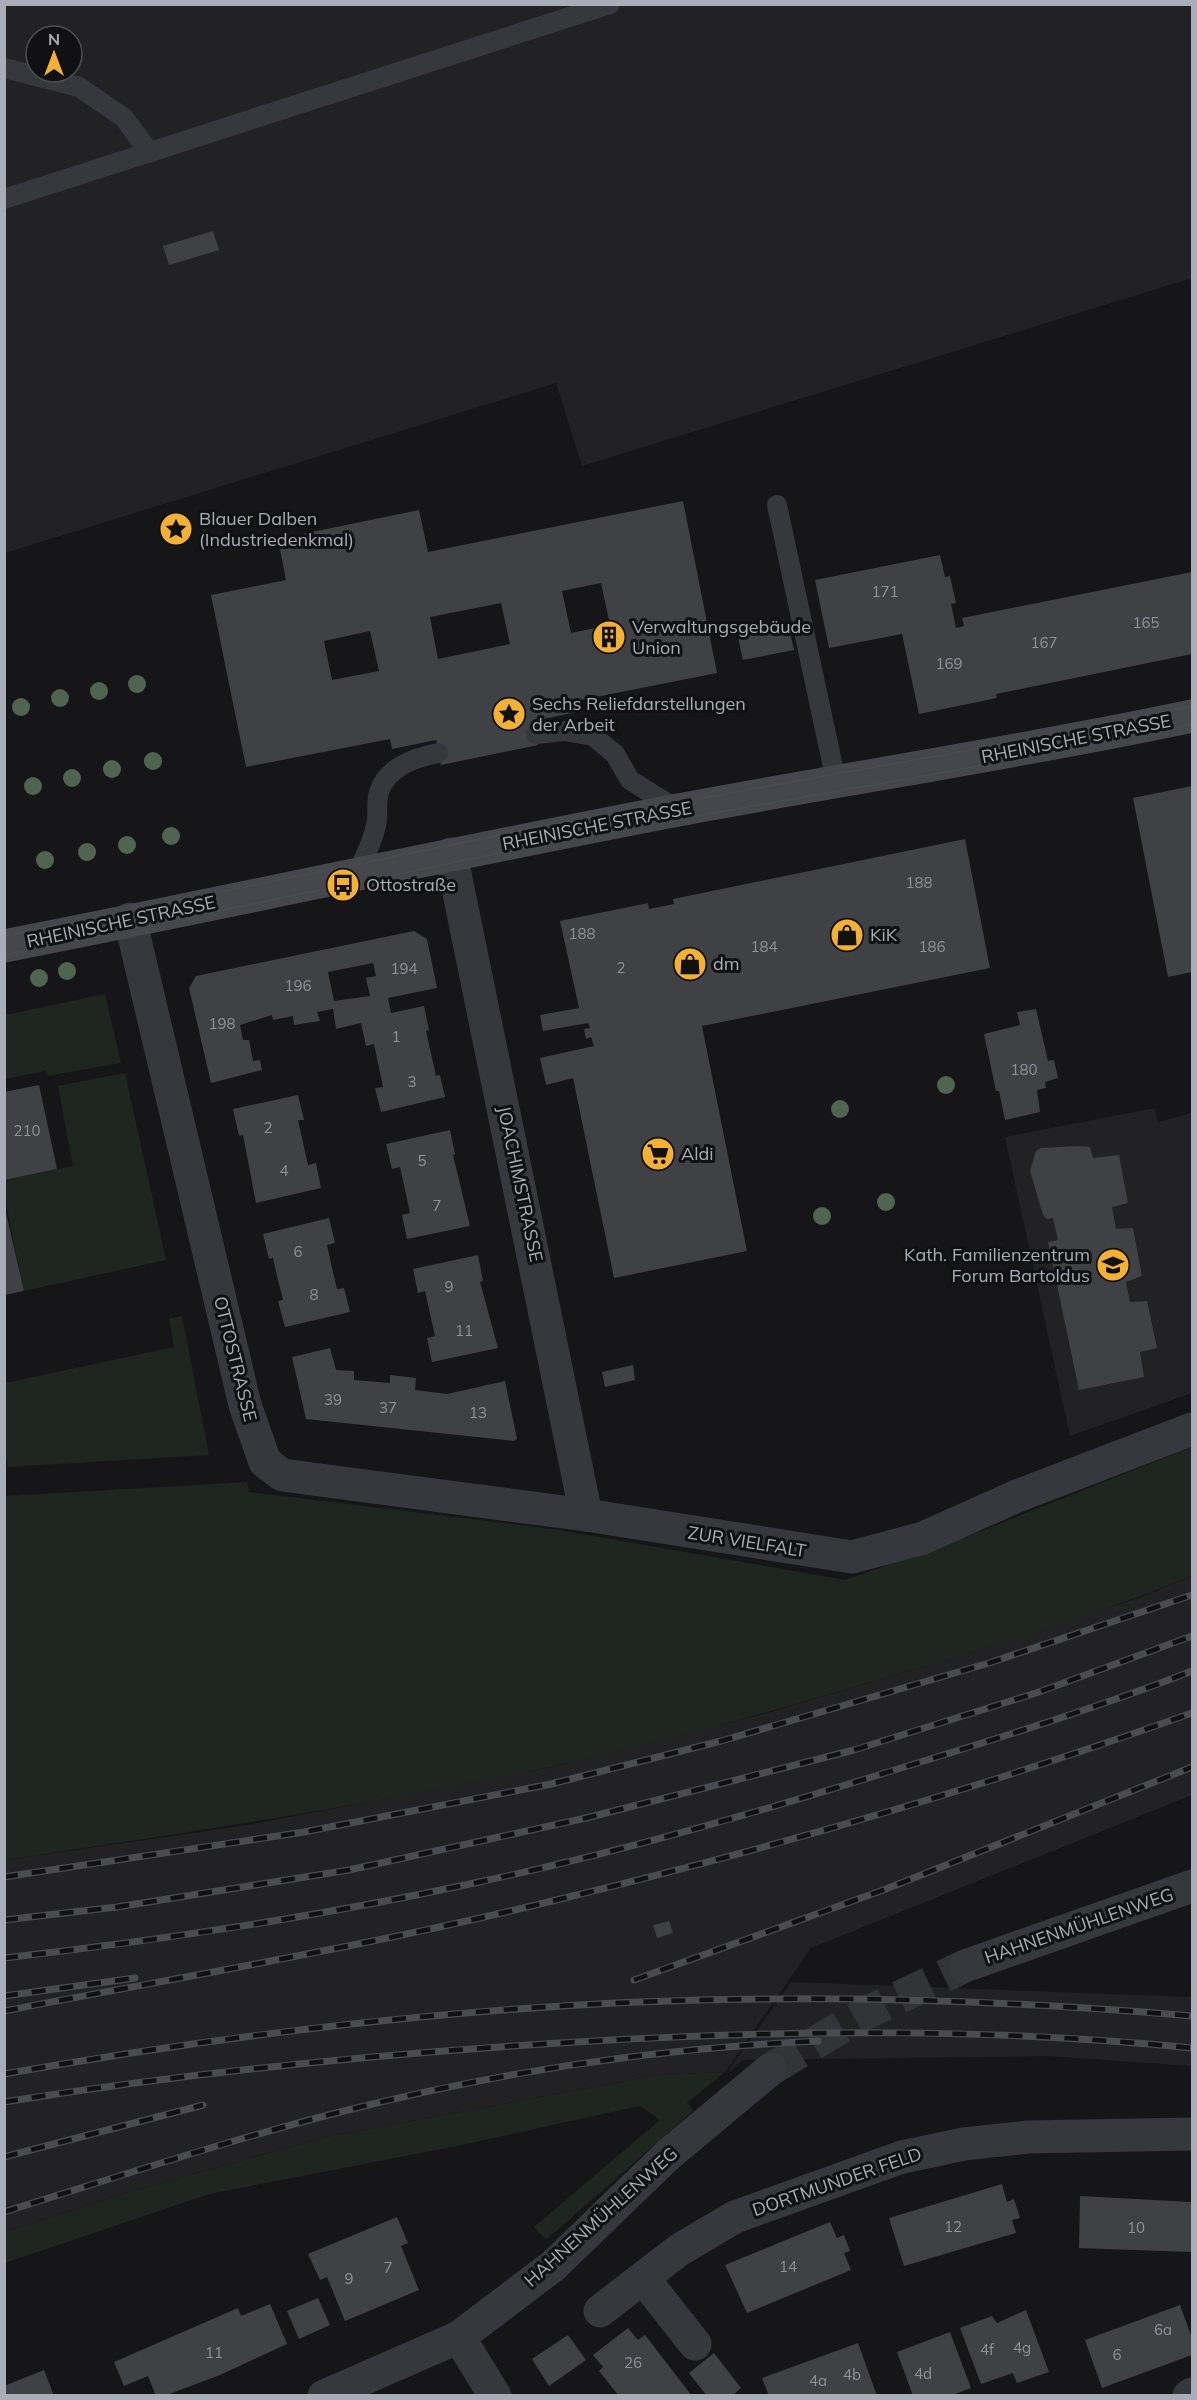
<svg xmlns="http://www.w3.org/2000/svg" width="1197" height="2400" font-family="Mulish,sans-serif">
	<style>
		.built { fill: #222225; fill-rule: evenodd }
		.green { fill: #1e261f }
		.building { fill: #404145; fill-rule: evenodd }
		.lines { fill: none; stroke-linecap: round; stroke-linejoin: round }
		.street-tunnel { stroke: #333438; stroke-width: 33; stroke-dasharray: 33 16; stroke-linecap: butt }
		.lane { stroke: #37383d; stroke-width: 20 }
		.street { stroke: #37383d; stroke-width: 33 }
		.secondary { stroke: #45474d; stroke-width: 33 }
		.tram { stroke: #4a4c52; stroke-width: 1.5 }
		.rail-casing { stroke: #4a4c52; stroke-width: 7 }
		.rail { stroke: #111113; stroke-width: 4.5; stroke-dasharray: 14; stroke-linecap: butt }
		.tree { fill: #506452 }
		.labels { text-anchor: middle; stroke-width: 6; stroke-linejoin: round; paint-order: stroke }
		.number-label { font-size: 15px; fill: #8e929b }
		.poi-label { font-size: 18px; fill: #a8adb8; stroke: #111113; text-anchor: start }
		.street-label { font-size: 18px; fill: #a8adb8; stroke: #111113 }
	</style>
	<rect width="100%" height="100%" fill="#161618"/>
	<!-- built -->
	<g class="built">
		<path d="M5 5H1192V278L582 466 556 383 5 553ZM36 36H72V72H36Z"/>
		<path d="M1155 1108 1158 1122 1192 1113V1393L1070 1436 1005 1137Z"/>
		<path d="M1192 1576V1795L811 1948 725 2072 658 2075 326 2137 122 2194 5 2232 4 1860 242 1826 552 1767 764 1714 969 1653 1144 1596Z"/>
		<path d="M791 1982 1192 1997V2066L1048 2056 743 2060 726 2074Z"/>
	</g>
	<!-- green -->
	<g class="green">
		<path d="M105 994 121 1063 47 1076 46 1071 5 1079V1015Z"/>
		<path d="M125 1073 166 1260 24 1291 5 1199 4 1180 73 1166 58 1086Z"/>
		<path d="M182 1316 209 1455 8 1467 4 1451 5 1383 174 1347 169 1319Z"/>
		<path d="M1192 1447V1576C1096 1615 995 1646 895 1675 781 1709 666 1742 550 1767 370 1805 187 1833 5 1860V1496L247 1482 249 1492 553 1529 845 1580 951 1543Z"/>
		<path d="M725 2072 687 2103 694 2110 546 2240 534 2227 660 2120 640 2106 457 2146 209 2194 5 2263V2232L122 2194 326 2137 658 2075Z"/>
	</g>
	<!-- building -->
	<g class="building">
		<path d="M213 231 219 250 169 265 163 246Z"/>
		<path d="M683 501 717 673 576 701 578 712 533 721 538 745 441 765 436 740 392 749 390 739 246 767 211 595 286 580 278 539 419 510 428 552ZM601 583 610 625 571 633 562 591ZM501 603 510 644 438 659 430 617ZM370 631 379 671 332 680 324 641Z"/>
		<path d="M940 555 945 577 950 576 956 603 951 604 956 628 964 626 962 618 1192 572V654L996 694 997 698 919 714 902 634 829 648 815 580Z"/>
		<path d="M788 623 794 650 743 660 737 633Z"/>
		<path d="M1192 786V972L1168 977 1133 798Z"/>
		<path d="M965 839 990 968 702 1026 747 1251 614 1278 573 1078 546 1085 540 1058 594 1046 591 1037 586 1039 584 1029 590 1028 588 1023 543 1031 540 1015 579 1008 560 921 648 903 649 909 674 904 673 899Z"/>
		<path d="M414 931 427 939 437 988 388 998 391 1013 424 1006 429 1030 426 1031 436 1076 440 1075 445 1097 381 1112 375 1088 383 1087 374 1044 366 1046 361 1023 336 1029 333 1009 317 1012 320 1021 294 1025 293 1016 273 1020 272 1015 240 1025 243 1040H249L253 1061 260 1060 262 1070 211 1083 189 988 196 976ZM373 963 376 976 366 978 370 996 334 1001 328 972Z"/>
		<path d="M1036 1009 1048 1061 1054 1060 1058 1078 1045 1082 1046 1088 1037 1090 1040 1112 1005 1120 999 1091H996L984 1034 1020 1025 1017 1012Z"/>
		<path d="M39 1085 57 1169 4 1180V1092Z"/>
		<path d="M298 1095 304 1120H298L308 1165 316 1163 321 1188 256 1203 243 1135 239 1136 233 1109Z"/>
		<path d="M450 1130 455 1154 453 1155 470 1226 407 1239 402 1215 410 1213 400 1167 392 1169 386 1144Z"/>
		<path d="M1078 1146 1090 1147 1093 1158 1119 1155 1128 1203 1112 1207 1116 1229 1133 1228 1142 1276 1126 1282 1130 1302 1147 1301 1157 1348 1140 1352 1144 1377 1079 1390 1048 1242 1058 1240 1053 1218 1047 1219 1043 1215 1030 1171 1036 1151 1041 1148Z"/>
		<path d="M4 1204 24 1291 4 1295Z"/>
		<path d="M329 1218 335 1243 327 1245 332 1268 337 1289 344 1288 350 1312 285 1327 278 1301 283 1300 278 1280 273 1258 269 1259 263 1234Z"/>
		<path d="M478 1255 483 1281 480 1282 498 1348 432 1362 427 1338 435 1336 425 1291 418 1293 413 1269Z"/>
		<path d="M330 1348 336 1370 354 1371V1380L390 1383V1375L416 1378 415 1390 447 1394 505 1381 517 1439 514 1441 306 1419 292 1357Z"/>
		<path d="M633 1365 635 1380 605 1387 602 1372Z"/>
		<path d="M669 1921 673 1933 657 1938 653 1925Z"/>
		<path d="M1002 2184 1007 2202 1014 2199 1020 2218 1012 2220 1016 2233 904 2266 889 2218Z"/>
		<path d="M1080 2196 1192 2202 1191 2252 1079 2248Z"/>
		<path d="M397 2217 408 2243 401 2246 419 2290 345 2321 327 2277 320 2280 308 2254Z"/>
		<path d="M830 2222 837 2238 844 2235 850 2251 844 2253 851 2270 747 2313 725 2265Z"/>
		<path d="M318 2298 330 2325 299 2339 287 2311Z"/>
		<path d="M270 2304 287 2344 220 2375 164 2396H156L148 2376 124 2386 114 2362 238 2308 241 2316Z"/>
		<path d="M1180 2305 1192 2338V2355L1102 2388 1085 2340Z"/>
		<path d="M1026 2310 1049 2372 1017 2383 1013 2373 981 2384 960 2328 992 2316 997 2323Z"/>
		<path d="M628 2328 638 2340 645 2335 692 2396H619L599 2371 603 2367 593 2355Z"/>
		<path d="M950 2332 971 2388 950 2396H913L897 2352Z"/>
		<path d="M568 2335 586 2360 549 2386 532 2359Z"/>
		<path d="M858 2343 877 2396H769L762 2378Z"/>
		<path d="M714 2353 741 2388 732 2396H707L689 2373Z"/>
		<path d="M44 2370 54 2396H4V2386Z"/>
	</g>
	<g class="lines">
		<!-- street-tunnel -->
		<path class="street-tunnel" d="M771 2069 862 2015 965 1966"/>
		<!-- lane -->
		<g class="lane">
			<path d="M4 68 79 87 124 118 150 153"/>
			<path d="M4 199 610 4"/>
			<path d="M777 505 836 781"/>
			<path d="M536 734 565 731 593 736 615 754 630 780 678 810"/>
			<path d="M358 873C364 857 375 838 377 820 378 811 376 802 379 792 387 767 414 758 438 753"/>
		</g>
		<!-- street -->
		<g class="street">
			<path d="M451 854 586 1515"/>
			<path d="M130 919 245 1405 265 1462 282 1475 586 1515 852 1557 923 1538 1017 1496 1192 1429"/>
			<path d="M965 1966 1192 1886"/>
			<path d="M643 2278 695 2344"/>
			<path d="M600 2311 679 2250 735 2217 902 2157 964 2144 1028 2137 1192 2134"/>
			<path d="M459 2337 495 2396"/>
			<path d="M324 2396 459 2337 553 2266 669 2154 771 2069"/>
			<path d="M1189 2396 1192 2394"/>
		</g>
		<!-- secondary -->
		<path class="secondary" d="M4 946C229 902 453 853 678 810 849 778 1022 752 1192 716"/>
		<!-- tram -->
		<g class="tram">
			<path d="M4 936 534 828 1032 739 1192 706"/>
			<path d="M4 955 583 836 957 770 1192 724"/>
		</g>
		<!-- rail casing -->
		<g class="rail-casing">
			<g id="rail">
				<path d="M4 1877 304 1832 551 1784 721 1741 989 1663 1192 1595"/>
				<path d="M4 1920 117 1907 349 1870 586 1818 854 1750 1036 1693 1192 1636"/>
				<path d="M4 1958C164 1940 322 1916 479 1882 621 1852 762 1811 901 1768 999 1738 1097 1708 1192 1671"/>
				<path d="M634 1980 886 1889 1192 1767"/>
				<path d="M4 1996 135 1978"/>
				<path d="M4 2011C186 1976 369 1946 548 1902 766 1850 982 1788 1192 1713"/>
				<path d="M4 2074C254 2030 508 2001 761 1999 905 1997 1049 2004 1192 2016"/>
				<path d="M4 2102C199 2071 397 2052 594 2041 793 2030 994 2028 1192 2048"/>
				<path d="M4 2157 203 2105"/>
				<path d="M4 2212C120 2176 235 2138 352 2109 504 2071 662 2048 818 2041"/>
			</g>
		</g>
		<!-- rail -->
		<use href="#rail" class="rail"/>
	</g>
	<!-- trees -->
	<g class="tree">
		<circle cx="137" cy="684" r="9"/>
		<circle cx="99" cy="691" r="9"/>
		<circle cx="60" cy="698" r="9"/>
		<circle cx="21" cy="707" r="9"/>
		<circle cx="153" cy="761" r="9"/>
		<circle cx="112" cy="769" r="9"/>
		<circle cx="72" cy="778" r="9"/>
		<circle cx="33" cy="786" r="9"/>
		<circle cx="171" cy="836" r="9"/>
		<circle cx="127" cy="845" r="9"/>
		<circle cx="87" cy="852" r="9"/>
		<circle cx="45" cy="860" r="9"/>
		<circle cx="67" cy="971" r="9"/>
		<circle cx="39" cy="978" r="9"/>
		<circle cx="946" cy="1085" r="9"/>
		<circle cx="840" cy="1109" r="9"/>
		<circle cx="886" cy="1202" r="9"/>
		<circle cx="822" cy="1216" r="9"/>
	</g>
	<!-- icons -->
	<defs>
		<g id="sight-disc" transform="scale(1.725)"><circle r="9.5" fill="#f2b134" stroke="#111113"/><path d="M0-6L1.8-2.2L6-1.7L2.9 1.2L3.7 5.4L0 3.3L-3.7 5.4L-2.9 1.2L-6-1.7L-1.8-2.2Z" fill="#111"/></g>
		<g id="building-disc" transform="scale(1.725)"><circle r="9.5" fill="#f2b134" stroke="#111113"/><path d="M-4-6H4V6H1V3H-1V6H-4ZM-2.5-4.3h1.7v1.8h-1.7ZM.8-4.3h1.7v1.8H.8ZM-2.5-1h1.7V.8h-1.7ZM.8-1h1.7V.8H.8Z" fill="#111"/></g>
		<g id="bus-disc" transform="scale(1.725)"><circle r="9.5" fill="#f2b134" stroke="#111113"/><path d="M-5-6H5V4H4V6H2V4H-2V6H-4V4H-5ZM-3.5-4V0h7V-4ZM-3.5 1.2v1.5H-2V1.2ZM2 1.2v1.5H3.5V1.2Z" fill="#111"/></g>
		<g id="shop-disc" transform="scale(1.725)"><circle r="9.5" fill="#f2b134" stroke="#111113"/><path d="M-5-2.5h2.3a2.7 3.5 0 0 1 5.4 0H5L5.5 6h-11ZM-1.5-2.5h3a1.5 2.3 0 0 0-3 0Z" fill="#111"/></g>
		<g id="supermarket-disc" transform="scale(1.725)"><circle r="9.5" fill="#f2b134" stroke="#111113"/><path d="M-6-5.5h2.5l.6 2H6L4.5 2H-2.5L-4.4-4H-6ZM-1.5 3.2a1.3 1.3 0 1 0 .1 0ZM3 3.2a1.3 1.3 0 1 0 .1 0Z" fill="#111"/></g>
		<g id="school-disc" transform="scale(1.725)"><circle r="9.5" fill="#f2b134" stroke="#111113"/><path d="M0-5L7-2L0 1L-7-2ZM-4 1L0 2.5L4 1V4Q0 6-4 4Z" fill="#111"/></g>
	</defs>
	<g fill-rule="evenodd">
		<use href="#sight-disc" x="176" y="529"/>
		<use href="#building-disc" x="609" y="637"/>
		<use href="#sight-disc" x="509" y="714"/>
		<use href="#bus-disc" x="343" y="885"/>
		<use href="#shop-disc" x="847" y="935"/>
		<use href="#shop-disc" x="690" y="964"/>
		<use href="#supermarket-disc" x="658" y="1154"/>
		<use href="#school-disc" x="1113" y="1265"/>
	</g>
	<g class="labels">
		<!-- number labels -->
		<g class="number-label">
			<text x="885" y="597">171</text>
			<text x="1146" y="628">165</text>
			<text x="1044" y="648">167</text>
			<text x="949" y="669">169</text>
			<text x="919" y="888">188</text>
			<text x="582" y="939">188</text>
			<text x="764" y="952">184</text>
			<text x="932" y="952">186</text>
			<text x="621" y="973">2</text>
			<text x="404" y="974">194</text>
			<text x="298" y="991">196</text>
			<text x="222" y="1029">198</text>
			<text x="396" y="1042">1</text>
			<text x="1024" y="1075">180</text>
			<text x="412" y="1087">3</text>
			<text x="268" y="1133">2</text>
			<text x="27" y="1136">210</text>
			<text x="422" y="1166">5</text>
			<text x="284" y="1176">4</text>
			<text x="437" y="1211">7</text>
			<text x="298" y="1257">6</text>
			<text x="449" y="1292">9</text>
			<text x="314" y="1300">8</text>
			<text x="464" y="1336">11</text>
			<text x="333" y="1405">39</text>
			<text x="388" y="1413">37</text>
			<text x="478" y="1418">13</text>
			<text x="953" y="2232">12</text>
			<text x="1136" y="2233">10</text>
			<text x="788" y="2272">14</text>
			<text x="388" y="2273">7</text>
			<text x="349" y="2284">9</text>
			<text x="1163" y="2335">6a</text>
			<text x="1022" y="2353">4g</text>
			<text x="987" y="2355">4f</text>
			<text x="214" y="2358">11</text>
			<text x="1117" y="2360">6</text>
			<text x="633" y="2368">26</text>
			<text x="923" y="2379">4d</text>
			<text x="852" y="2380">4b</text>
			<text x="818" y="2386">4a</text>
		</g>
		<!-- poi labels -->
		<g class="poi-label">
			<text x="199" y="525">Blauer Dalben<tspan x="199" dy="21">(Industriedenkmal)</tspan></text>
			<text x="632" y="633">Verwaltungsgebäude<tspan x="632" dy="21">Union</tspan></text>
			<text x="532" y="710">Sechs Reliefdarstellungen<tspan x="532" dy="21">der Arbeit</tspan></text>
			<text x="366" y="891">Ottostraße</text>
			<text x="870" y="941">KiK</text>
			<text x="713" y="970">dm</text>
			<text x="681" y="1160">Aldi</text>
			<text x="1090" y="1261" text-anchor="end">Kath. Familienzentrum<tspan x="1090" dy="21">Forum Bartoldus</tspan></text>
		</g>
		<!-- street labels -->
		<g class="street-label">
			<text transform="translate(1076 739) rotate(-11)" y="6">RHEINISCHE STRASSE</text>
			<text transform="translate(597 826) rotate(-11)" y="6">RHEINISCHE STRASSE</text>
			<text transform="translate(121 922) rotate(-12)" y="6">RHEINISCHE STRASSE</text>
			<text transform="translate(520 1184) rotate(78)" y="6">JOACHIMSTRASSE</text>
			<text transform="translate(235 1359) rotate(76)" y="6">OTTOSTRASSE</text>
			<text transform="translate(747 1542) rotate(9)" y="6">ZUR VIELFALT</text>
			<text transform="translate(1079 1926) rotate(-19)" y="6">HAHNENMÜHLENWEG</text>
			<text transform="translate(837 2182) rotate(-19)" y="6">DORTMUNDER FELD</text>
			<text transform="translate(601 2217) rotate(-42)" y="6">HAHNENMÜHLENWEG</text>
		</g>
	</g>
	<!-- border -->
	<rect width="1197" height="2400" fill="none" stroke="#a8adb8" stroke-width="12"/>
	<!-- north arrow -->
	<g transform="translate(54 54)"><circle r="28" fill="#111113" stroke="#4d4f55" stroke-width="1.5"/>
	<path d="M0-4.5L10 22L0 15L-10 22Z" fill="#f2b134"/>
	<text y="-9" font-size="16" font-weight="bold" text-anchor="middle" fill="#a8adb8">N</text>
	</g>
</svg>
